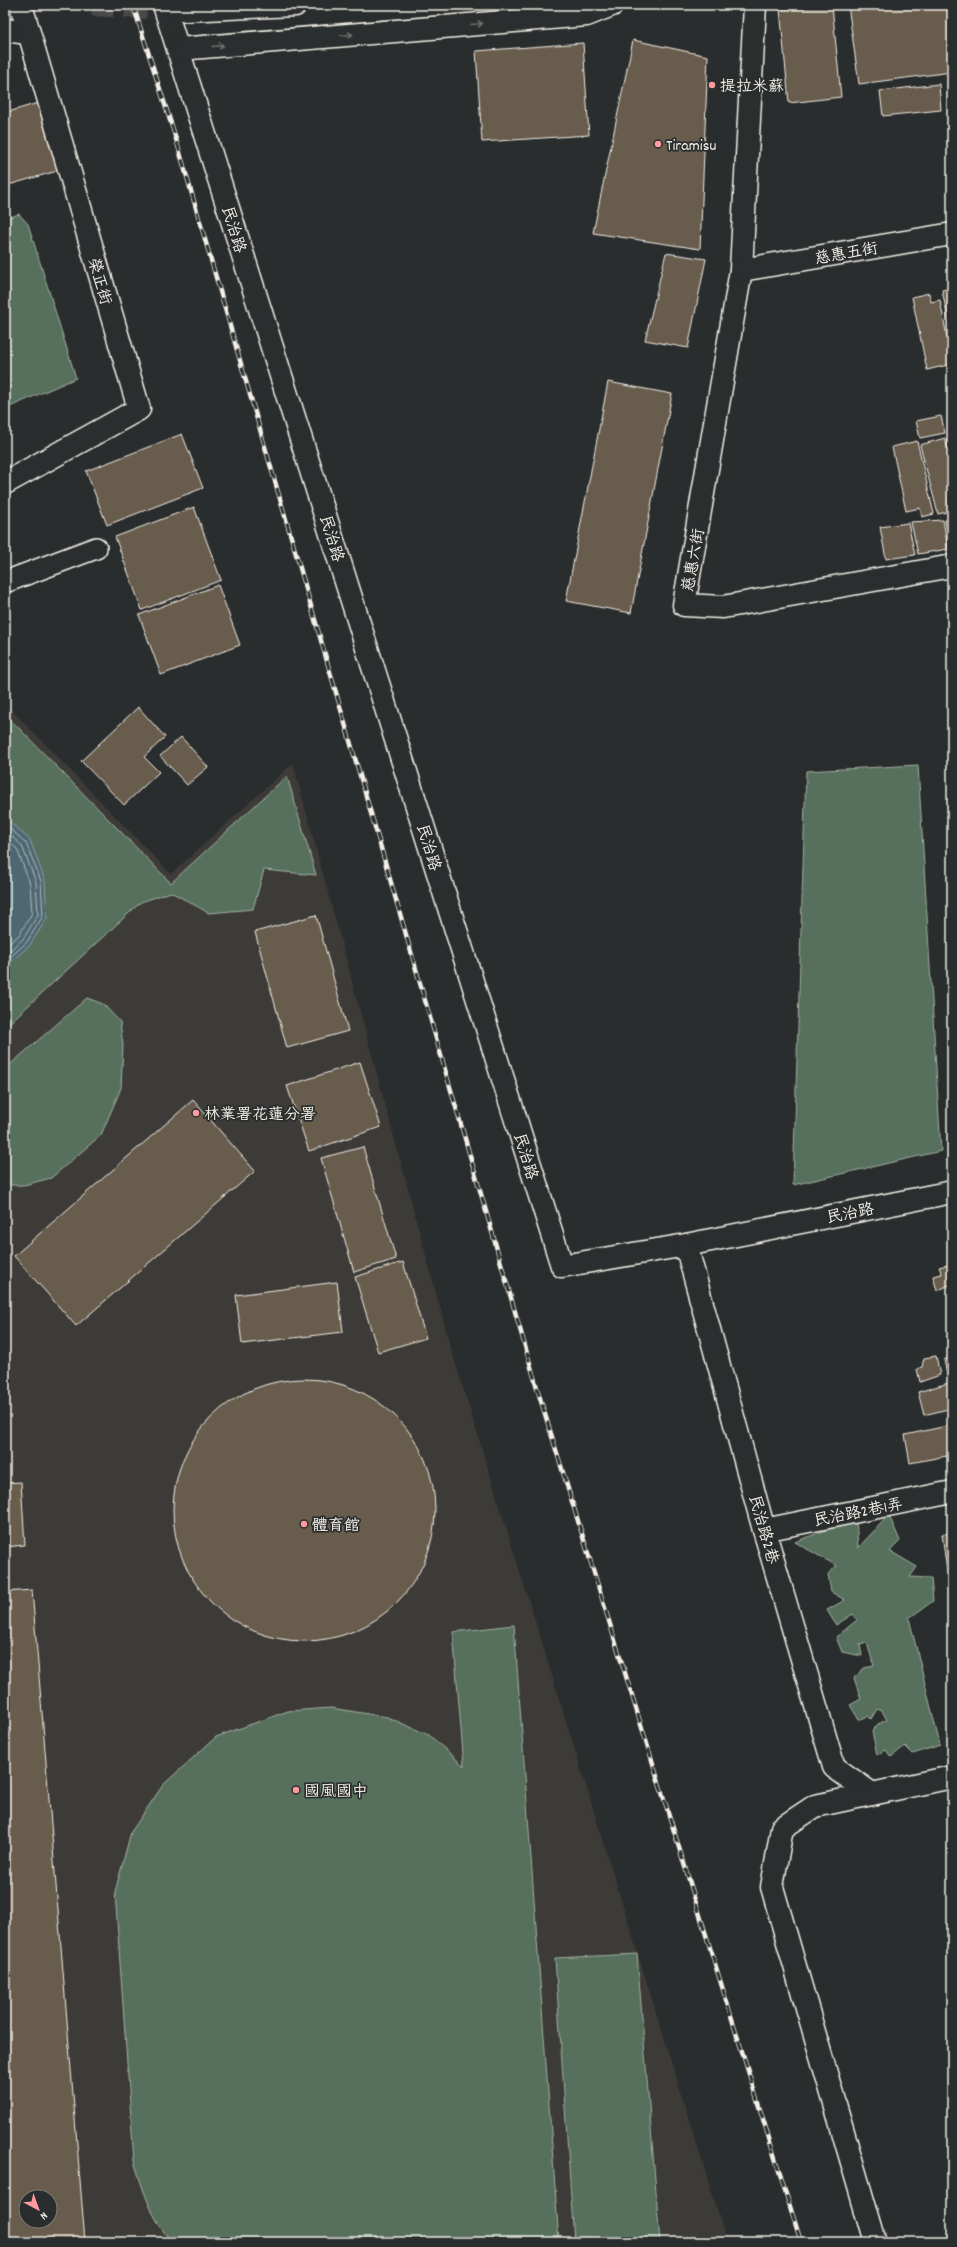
<svg xmlns="http://www.w3.org/2000/svg" width="957" height="2247" font-family="Dekko,'LXGW WenKai TC',sans-serif">
	<style>
		.built { fill: #3c3b38; fill-rule: evenodd }
		.green { fill: #56705d; stroke: #a5b0a2 }
		.water { fill: #4e6873; stroke: #909fa2 }
		.lines { fill: none; stroke-linecap: round; stroke-linejoin: round }
		.shore { stroke: #b2bab9; stroke-width: 1 }
		.building { fill: #675c4e; stroke: #f4f1e8; fill-rule: evenodd }
		.street-tunnel { stroke: #484a4a; stroke-width: 22; stroke-dasharray: 22 11; stroke-linecap: butt }
		.lane-casing { stroke: #f4f1e8; stroke-width: 24 }
		.street-casing { stroke: #f4f1e8; stroke-width: 25 }
		.lane { stroke: #2a2d2e; stroke-width: 21 }
		.street { stroke: #2a2d2e; stroke-width: 22 }
		.rail-casing { stroke: #f4f1e8; stroke-width: 4.5 }
		.rail { stroke: #2a2d2e; stroke-width: 3; stroke-dasharray: 9; stroke-linecap: butt }
		.oneway { stroke: #71726f }
		.poi-dot { fill: #ff9aa2; stroke: #2a2d2e; stroke-width: 1.5 }
		.labels { text-anchor: middle; stroke-width: 3.5; stroke-linejoin: round; paint-order: stroke }
		.poi-label { font-size: 16px; fill: #f4f1e8; stroke: #2a2d2e; text-anchor: start }
		.street-label { font-size: 16px; fill: #f4f1e8; stroke: #2a2d2e }
	</style>
	<rect width="100%" height="100%" fill="#2a2d2e"/>
	<filter id="ink" filterUnits="userSpaceOnUse"><feTurbulence type="fractalNoise" baseFrequency=".025" numOctaves="2"/><feDisplacementMap in="SourceGraphic" scale="8" xChannelSelector="R" yChannelSelector="G"/><feConvolveMatrix kernelMatrix="1 2 1 2 8 2 1 2 1" color-interpolation-filters="sRGB"/></filter>
	<g filter="url(#ink)">
		<!-- built -->
		<path class="built" d="M5 703 171 874 293 763 452 1352 727 2242H5ZM26 2197H50V2221H26Z"/>
		<!-- green -->
		<g class="green">
			<path d="M19 214 28 224 76 378 5 409V219Z"/>
			<path d="M5 714 171 883 287 776 316 875 264 870 253 909 209 913 171 892 141 902 5 1027Z"/>
			<path d="M918 765 941 1151 793 1185 806 771Z"/>
			<path d="M87 998 103 1004 120 1022 123 1045 121 1088 101 1135 51 1178 24 1185H5V1069Z"/>
			<path d="M889 1515 900 1541 890 1551 917 1567 910 1577 931 1578 933 1601 909 1618 940 1745 913 1754 905 1746 891 1757 886 1750 877 1755 872 1731 880 1723 887 1720 882 1711 877 1709 871 1719 868 1716 859 1720 850 1705 861 1699 854 1678 864 1668 874 1666 867 1643 860 1645 862 1656 842 1652 836 1637 857 1620 853 1614 836 1625 827 1610 845 1600 831 1592 828 1574 837 1566 795 1542 856 1518 858 1548Z"/>
			<path d="M514 1625 559 2242H172C152 2220 143 2190 134 2161L115 1892 131 1832 163 1785 216 1737 288 1711 331 1708 387 1717 429 1735 464 1766 453 1632Z"/>
			<path d="M637 1954 660 2242H574L555 1958Z"/>
		</g>
		<!-- water -->
		<path class="water" d="M5 818 30 840 45 881 47 918 30 945 5 967Z"/>
		<g class="lines">
			<!-- shore -->
			<g class="shore">
				<path d="M5 824 26 843 41 881 43 916 27 942 5 962"/>
				<path d="M5 830 22 846 36 882 38 915 23 939 5 955"/>
				<path d="M5 838 17 849 30 884 32 913 19 935 5 947"/>
			</g>
		</g>
		<!-- building -->
		<g class="building">
			<path d="M832 5 841 97 789 103 780 9Z"/>
			<path d="M848 5H952V72L859 84Z"/>
			<path d="M633 40 708 56 700 249 593 233Z"/>
			<path d="M583 43 589 135 482 142 476 51Z"/>
			<path d="M939 84 941 110 883 116 880 91Z"/>
			<path d="M58 97 78 165 5 186V113Z"/>
			<path d="M666 253 706 259 688 348 645 340Z"/>
			<path d="M952 288V338L942 290Z"/>
			<path d="M929 293 931 302 940 300 952 364 927 370 912 297Z"/>
			<path d="M608 382 672 394 631 613 566 601Z"/>
			<path d="M941 416 945 433 920 438 916 421Z"/>
			<path d="M182 434 203 488 107 525 86 471Z"/>
			<path d="M945 438 952 466V500L948 501 951 511 938 514 920 445Z"/>
			<path d="M952 438V460L947 439Z"/>
			<path d="M917 441 934 514 922 517 920 508 906 511 892 447Z"/>
			<path d="M194 507 221 580 142 610 115 537Z"/>
			<path d="M952 519V549H950L945 520Z"/>
			<path d="M943 520 948 549 918 554 911 522Z"/>
			<path d="M908 523 915 555 886 559 880 527Z"/>
			<path d="M218 585 240 645 161 675 139 615Z"/>
			<path d="M138 707 165 737 144 757 159 772 124 805 81 761Z"/>
			<path d="M181 737 208 767 187 785 160 756Z"/>
			<path d="M316 915 348 1031 287 1048 255 932Z"/>
			<path d="M360 1062 381 1127 309 1151 287 1086Z"/>
			<path d="M193 1100 255 1171 76 1326 14 1256Z"/>
			<path d="M363 1147 396 1259 354 1272 321 1158Z"/>
			<path d="M403 1262 426 1338 378 1352 355 1277Z"/>
			<path d="M952 1264V1294L949 1285 937 1291 933 1276 942 1274 939 1267Z"/>
			<path d="M337 1282 343 1332 242 1344 236 1295Z"/>
			<path d="M936 1356 940 1375 920 1382 917 1369 922 1367 924 1358Z"/>
			<path d="M952 1356V1374L947 1375 944 1360Z"/>
			<circle cx="304" cy="1510" r="131"/>
			<path d="M952 1382V1408L924 1415 918 1392Z"/>
			<path d="M952 1425V1455L910 1463 905 1435Z"/>
			<path d="M21 1482 25 1545 5 1547V1483Z"/>
			<path d="M952 1533V1600L951 1601 942 1534Z"/>
			<path d="M32 1590 85 2242H5V1592ZM26 2197H50V2221H26Z"/>
		</g>
		<g class="lines">
			<!-- street-tunnel -->
			<path class="street-tunnel" d="M92 5 184 10"/>
			<!-- lane casing -->
			<g class="lane-casing">
				<path id="lane" d="M5 582 96 548"/>
			</g>
			<!-- street casing -->
			<g class="street-casing">
				<g id="street">
					<path d="M164 5 562 1266 686 1245 952 1192"/>
					<path d="M755 5 741 270 684 605 723 607 952 566"/>
					<path d="M185 10 295 5"/>
					<path d="M5 30 28 33"/>
					<path d="M179 49 587 15 612 5"/>
					<path d="M741 270 952 234"/>
					<path d="M5 483 139 409 21 5"/>
					<path d="M686 1245 764 1530 834 1767 872 1794"/>
					<path d="M764 1530 952 1492"/>
					<path d="M875 2242 772 1887 782 1828 815 1806 952 1777"/>
				</g>
			</g>
			<!-- lane -->
			<use href="#lane" class="lane"/>
			<!-- street -->
			<use href="#street" class="street"/>
			<!-- rail casing -->
			<g class="rail-casing">
				<path id="rail" d="M133 5 176 139 540 1398 801 2242"/>
			</g>
			<!-- rail -->
			<use href="#rail" class="rail"/>
		</g>
		<!-- one-way arrows -->
		<defs><path id="oneway-shaft" d="M-6 0H5M1.5-3L5.5 0L1.5 3" fill="none" stroke-width="1.6" stroke-linecap="round" stroke-linejoin="round"/></defs>
		<g class="oneway">
			<use href="#oneway-shaft" transform="translate(477 24) rotate(-5)"/>
			<use href="#oneway-shaft" transform="translate(347 35) rotate(-5)"/>
			<use href="#oneway-shaft" transform="translate(218 46) rotate(-5)"/>
		</g>
	</g>
	<!-- markers -->
	<g class="poi-dot">
		<circle cx="712" cy="85" r="4"/>
		<circle cx="658" cy="144" r="4"/>
		<circle cx="196" cy="1113" r="4"/>
		<circle cx="304" cy="1524" r="4"/>
		<circle cx="296" cy="1790" r="4"/>
	</g>
	<g class="labels">
		<!-- poi labels -->
		<g class="poi-label">
			<text x="720" y="91">提拉米蘇</text>
			<text x="666" y="150">Tiramisu</text>
			<text x="204" y="1119">林業署花蓮分署</text>
			<text x="312" y="1530">體育館</text>
			<text x="304" y="1796">國風國中</text>
		</g>
		<!-- street labels -->
		<g class="street-label">
			<text transform="translate(235 229) rotate(73)" y="6">民治路</text>
			<text transform="translate(846 252) rotate(-10)" y="6">慈惠五街</text>
			<text transform="translate(101 281) rotate(74)" y="6">榮正街</text>
			<text transform="translate(333 538) rotate(73)" y="6">民治路</text>
			<text transform="translate(692 560) rotate(-80)" y="6">慈惠六街</text>
			<text transform="translate(430 847) rotate(73)" y="6">民治路</text>
			<text transform="translate(527 1156) rotate(73)" y="6">民治路</text>
			<text transform="translate(850 1212) rotate(-11)" y="6">民治路</text>
			<text transform="translate(858 1511) rotate(-11)" y="6">民治路2巷1弄</text>
			<text transform="translate(765 1529) rotate(74)" y="6">民治路2巷</text>
		</g>
	</g>
	<!-- margin -->
	<rect width="957" height="2247" fill="none" stroke="#2a2d2e" stroke-width="20"/>
	<rect x="10" y="10" width="937" height="2227" fill="none" stroke="#f4f1e8" stroke-width="1.5" filter="url(#ink)"/>
	<!-- north arrow -->
	<g transform="translate(38 2209) rotate(139)"><circle r="19" fill="#2a2d2e" stroke="#7b7b78"/>
	<path d="M0-3L7 15L0 10L-7 15Z" fill="#ff9aa2"/>
	<text y="-6" font-size="11" font-weight="bold" text-anchor="middle" fill="#f4f1e8">N</text>
	</g>
</svg>
